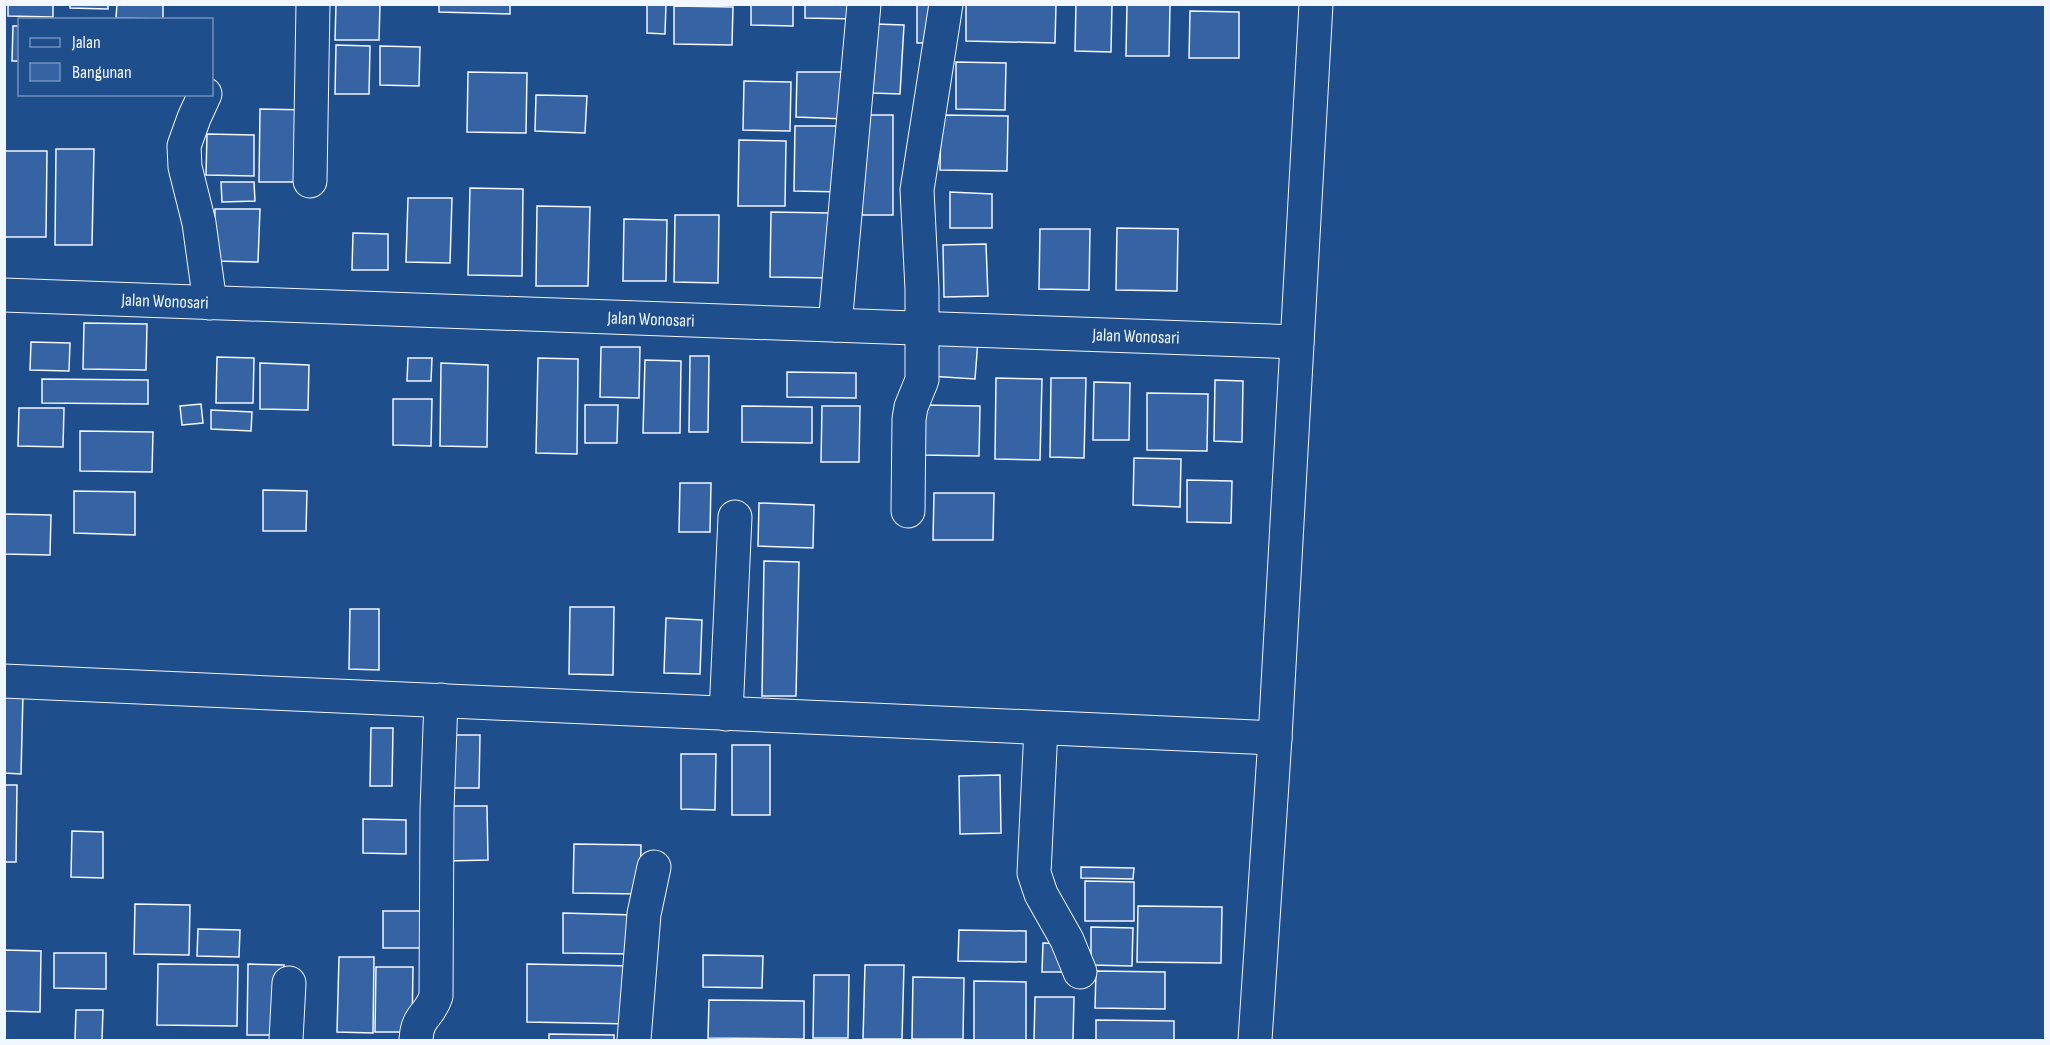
<svg xmlns="http://www.w3.org/2000/svg" width="2050" height="1045" font-family="'Sofia Sans Condensed',sans-serif">
	<style>
		.building { fill: #3563a3; stroke: #f2f6ff; stroke-width: 1.5 }
		.lines { fill: none; stroke-linecap: round; stroke-linejoin: round }
		.minor-casing { stroke: #f2f6ff; stroke-width: 35 }
		.minor { stroke: #1f4e8c; stroke-width: 33 }
		.labels { text-anchor: middle; stroke-width: 4.5; stroke-linejoin: round; paint-order: stroke }
		.street-label { font-size: 18px; fill: #f2f6ff; stroke: #1f4e8c }
	</style>
	<rect width="100%" height="100%" fill="#1f4e8c"/>
	<!-- building -->
	<g class="building">
		<path d="M8 4H53V17L8 16Z"/>
		<path d="M70 4H108V9L70 8Z"/>
		<path d="M117 4H163V19L116 18Z"/>
		<path d="M336 4H380L379 40H335Z"/>
		<path d="M439 4H510V14L439 12Z"/>
		<path d="M647 4H666L665 34 647 33Z"/>
		<path d="M751 4H793V26L751 25Z"/>
		<path d="M805 4H856V19L805 18Z"/>
		<rect x="917" y="4" width="14" height="39"/>
		<path d="M966 4H1056L1055 43 966 41Z"/>
		<path d="M1076 4H1112L1111 52 1075 51Z"/>
		<path d="M1127 4H1170L1169 56H1126Z"/>
		<path d="M674 6 733 7 732 45 674 44Z"/>
		<path d="M1190 11 1239 12V58H1189Z"/>
		<path d="M876 24 904 25 900 94 873 93Z"/>
		<path d="M13 26H20V61H12Z"/>
		<path d="M336 45 370 46 369 94H335Z"/>
		<path d="M380 46 420 47 419 86 380 85Z"/>
		<path d="M956 62 1006 63 1005 110 956 109Z"/>
		<path d="M468 72 527 73 526 133 467 132Z"/>
		<path d="M797 72H846V119L796 117Z"/>
		<path d="M744 81 791 82 790 131 743 130Z"/>
		<path d="M536 95 587 96 585 133 535 131Z"/>
		<path d="M260 109 308 110 307 182H259Z"/>
		<rect x="862" y="115" width="31" height="100"/>
		<path d="M941 115 1008 116 1007 171 940 170Z"/>
		<path d="M795 126H844L843 192 794 191Z"/>
		<path d="M207 134 254 135V176L206 175Z"/>
		<path d="M739 140 786 141 785 206H738Z"/>
		<path d="M56 149H94L92 245H55Z"/>
		<path d="M4 151H47L46 237H4Z"/>
		<path d="M221 182H254L255 201 222 202Z"/>
		<path d="M470 188 523 189 522 276 468 275Z"/>
		<path d="M950 192 992 194V228H950Z"/>
		<path d="M408 198H452L450 263 406 262Z"/>
		<path d="M537 206 590 207 588 286H536Z"/>
		<path d="M215 209H260L258 262 214 261Z"/>
		<path d="M771 212 831 213 830 278 770 277Z"/>
		<path d="M675 215H719L718 283 674 282Z"/>
		<path d="M624 219 667 220 666 281H623Z"/>
		<path d="M1117 228 1178 229 1177 291 1116 290Z"/>
		<path d="M1040 229H1090L1089 290 1039 289Z"/>
		<path d="M353 233 388 234V270H352Z"/>
		<path d="M986 244 988 296 944 297 943 245Z"/>
		<path d="M84 323 147 324 146 370 83 369Z"/>
		<path d="M933 337 978 340 975 379 929 376Z"/>
		<path d="M31 342 70 343 69 371 30 370Z"/>
		<path d="M601 347H640L639 398 600 397Z"/>
		<path d="M690 356H709L708 432H689Z"/>
		<path d="M217 357 254 358 253 403H216Z"/>
		<path d="M408 358H432L431 381H407Z"/>
		<path d="M538 358 578 359 577 454 536 453Z"/>
		<path d="M645 360 681 361 680 433H643Z"/>
		<path d="M260 363 309 365 308 410 260 409Z"/>
		<path d="M441 363 488 365 487 447 440 446Z"/>
		<path d="M787 372 856 373V398L787 397Z"/>
		<path d="M996 378 1042 379 1040 460 995 459Z"/>
		<path d="M1051 378H1086L1084 458 1050 457Z"/>
		<path d="M42 379 148 380V404L42 403Z"/>
		<path d="M1215 380 1243 381 1242 442 1214 441Z"/>
		<path d="M1094 382 1130 383 1129 440H1093Z"/>
		<path d="M1147 393 1208 394 1207 451 1147 450Z"/>
		<path d="M393 399H432L431 446 393 445Z"/>
		<path d="M201 404 203 423 182 425 180 406Z"/>
		<path d="M585 405H618L617 443H585Z"/>
		<path d="M923 405 980 406 979 456 922 455Z"/>
		<path d="M742 406 812 407V443L742 442Z"/>
		<path d="M822 406H860L859 462H821Z"/>
		<path d="M19 408H64L63 447 18 446Z"/>
		<path d="M211 410 252 412 251 431 211 429Z"/>
		<path d="M80 431 153 432 152 472 80 471Z"/>
		<path d="M1134 458 1181 459 1180 507 1133 505Z"/>
		<path d="M1187 480 1232 481 1231 523 1187 522Z"/>
		<path d="M680 483H711L710 532H679Z"/>
		<path d="M263 490 307 491 306 531H263Z"/>
		<path d="M74 491 135 492V535L74 533Z"/>
		<path d="M934 493H994L993 540H933Z"/>
		<path d="M759 503 814 505 813 548 758 546Z"/>
		<path d="M4 514 51 515 50 555 4 554Z"/>
		<path d="M764 561 799 562 796 696H762Z"/>
		<path d="M570 607H614L613 675 569 674Z"/>
		<path d="M350 609H379V670L349 669Z"/>
		<path d="M666 618 702 620 700 674 664 673Z"/>
		<path d="M4 694H23L21 774 4 773Z"/>
		<path d="M371 728H393L392 786H370Z"/>
		<path d="M454 735H480L479 788H453Z"/>
		<rect x="732" y="745" width="38" height="70"/>
		<path d="M681 754H716L715 810 681 809Z"/>
		<path d="M1000 775 1001 833 960 834 959 776Z"/>
		<path d="M4 785H17L16 862H4Z"/>
		<path d="M446 806H487L488 860 447 861Z"/>
		<path d="M363 819 406 820V854L363 853Z"/>
		<path d="M72 831 103 832V878L71 877Z"/>
		<path d="M574 844 641 845 640 894 573 893Z"/>
		<path d="M1081 867 1134 868 1133 879 1081 878Z"/>
		<path d="M1085 881 1134 882V921H1085Z"/>
		<path d="M135 904 190 905 189 955 134 954Z"/>
		<path d="M1138 906 1222 907 1221 963 1137 962Z"/>
		<rect x="383" y="911" width="49" height="37"/>
		<path d="M563 913 634 915 633 954 563 953Z"/>
		<path d="M1091 927 1133 928 1132 966 1091 965Z"/>
		<path d="M198 929 240 930 239 957 197 956Z"/>
		<path d="M959 930 1026 931V962L958 961Z"/>
		<path d="M1043 943 1065 944V972H1042Z"/>
		<path d="M4 950 41 951 40 1012 4 1011Z"/>
		<path d="M54 953H106V989L54 988Z"/>
		<path d="M703 955 763 956 762 988 703 987Z"/>
		<path d="M339 957H374L373 1033 337 1032Z"/>
		<path d="M158 964 238 965 237 1026 157 1025Z"/>
		<path d="M248 964 284 965 283 1035H247Z"/>
		<path d="M527 964 633 966 632 1024 527 1022Z"/>
		<path d="M865 965H904L902 1039H863Z"/>
		<path d="M376 967H413L412 1032H375Z"/>
		<path d="M1096 971 1165 972V1009L1095 1008Z"/>
		<path d="M814 975H849L848 1038H813Z"/>
		<path d="M913 977 964 978 963 1039H912Z"/>
		<path d="M974 981 1026 982V1040H974Z"/>
		<path d="M1035 997H1074L1073 1040H1034Z"/>
		<path d="M709 1000 804 1001V1039L708 1038Z"/>
		<path d="M76 1010H103L102 1040H75Z"/>
		<path d="M1096 1020 1174 1021V1040H1096Z"/>
		<path d="M549 1034 614 1035V1040H549Z"/>
	</g>
	<g class="lines">
		<!-- minor casing -->
		<g class="minor-casing">
			<g id="minor">
				<path d="M205 94 194 118 184 146 185 167 199 223 210 303"/>
				<path d="M310 181 313 4"/>
				<path d="M4 295 1297 342"/>
				<path d="M835 325 864 4"/>
				<path d="M908 511 909 419 911 407 922 380V289L917 190 946 4"/>
				<path d="M4 681 1275 738"/>
				<path d="M726 714 735 517"/>
				<path d="M1041 728 1034 873 1041 894 1067 940 1080 972"/>
				<path d="M286 1040 289 983"/>
				<path d="M416 1040C417 1015 430 1016 436 996L437 810 441 700"/>
				<path d="M634 1040 644 914 654 867"/>
				<path d="M1255 1040 1275 738 1316 4"/>
			</g>
		</g>
		<!-- minor -->
		<use href="#minor" class="minor"/>
	</g>
	<g class="labels">
		<!-- street labels -->
		<g class="street-label">
			<text transform="translate(165 301) rotate(2)" y="6">Jalan Wonosari</text>
			<text transform="translate(651 319) rotate(2)" y="6">Jalan Wonosari</text>
			<text transform="translate(1136 336) rotate(2)" y="6">Jalan Wonosari</text>
		</g>
	</g>
	<!-- border -->
	<rect width="2050" height="1045" fill="none" stroke="#f2f6ff" stroke-width="12"/>
	<!-- legend -->
	<rect x="18" y="18" width="195" height="78" fill="#1f4e8c" stroke="#7391ba" stroke-width="1.5"/>
	<rect x="30" y="38" width="30" height="9" fill="#1f4e8c" stroke="#7391ba" stroke-width="1.5"/>
	<text x="72" y="48" font-size="18" fill="#f2f6ff">Jalan</text>
	<rect x="30" y="63" width="30" height="18" fill="#3563a3" stroke="#7391ba" stroke-width="1.5"/>
	<text x="72" y="78" font-size="18" fill="#f2f6ff">Bangunan</text>
</svg>
